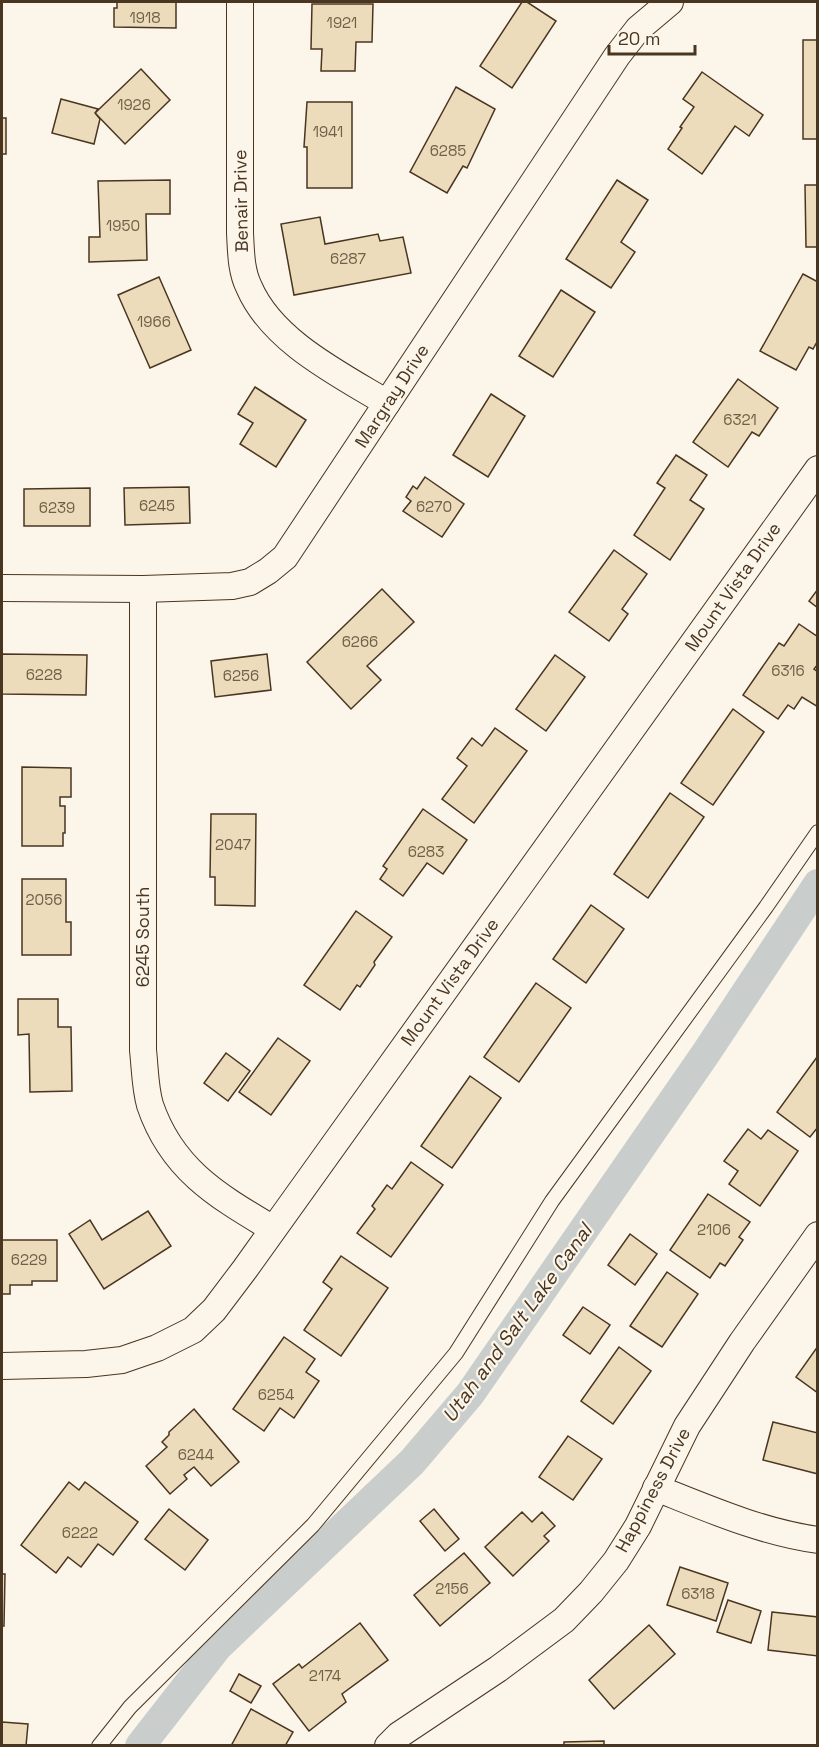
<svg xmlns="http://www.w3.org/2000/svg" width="819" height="1747" font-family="'Space Grotesk',sans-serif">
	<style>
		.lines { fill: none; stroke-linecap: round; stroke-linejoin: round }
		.canal { stroke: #c9cecd; stroke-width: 30 }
		.building { fill: #ecdcbc; stroke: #4a3520; stroke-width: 1.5 }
		.service-casing { stroke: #4a3520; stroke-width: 16 }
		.minor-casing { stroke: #4a3520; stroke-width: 28 }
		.service { stroke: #fbf6e9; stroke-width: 14 }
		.minor { stroke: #fbf6e9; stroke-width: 26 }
		.labels { text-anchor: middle; stroke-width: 4.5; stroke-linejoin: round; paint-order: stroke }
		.number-label { font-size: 15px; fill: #725f47 }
		.street-label { font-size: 18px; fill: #4a3520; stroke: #fbf6e9 }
		.water-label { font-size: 20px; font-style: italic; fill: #4a3520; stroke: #fbf6e9 }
	</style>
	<rect width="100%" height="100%" fill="#fbf6e9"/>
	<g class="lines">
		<!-- canal -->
		<path class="canal" d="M140 1746 218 1646 412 1462 470 1394 706 1053 818 884"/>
	</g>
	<!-- building -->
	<g class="building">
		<path d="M117 2H176V28L114 27V8H117Z"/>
		<path d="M522 2H527L556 21 512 88 480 66Z"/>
		<path d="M312 4H373L372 42H356L355 71H321L322 49H311Z"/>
		<rect x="803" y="40" width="15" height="99"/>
		<path d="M141 69 170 100 125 144 95 113Z"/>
		<path d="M702 72 763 115 749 136 735 126 702 174 668 149 682 128 680 127 694 107 683 99Z"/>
		<path d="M456 87 495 109 467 168 463 166 447 193 410 172Z"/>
		<path d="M61 99 98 109 95 113 100 119 94 144 52 133Z"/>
		<path d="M307 102H352V188H307V147H304Z"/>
		<rect x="2" y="118" width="4" height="36"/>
		<path d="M170 180V214H146L147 260 89 262V237H100L98 181Z"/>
		<path d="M617 180 648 200 621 242 635 252 611 288 566 259Z"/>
		<path d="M805 185H818V247H806Z"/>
		<path d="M320 217 325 244 378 234 380 241 403 237 411 273 294 295 281 224Z"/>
		<path d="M803 274 818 282V340L813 349 809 347 796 370 760 351Z"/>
		<path d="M159 277 191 350 150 368 118 295Z"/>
		<path d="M561 290 595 312 553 377 519 356Z"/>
		<path d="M738 379 778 408 759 436 752 432 728 467 693 442Z"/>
		<path d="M255 387 306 420 276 467 240 444 253 423 238 414Z"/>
		<path d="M491 394 525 416 488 477 453 455Z"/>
		<path d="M676 455 707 475 690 500 704 509 670 560 634 535 665 488 657 483Z"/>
		<path d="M425 477 464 504 442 537 403 511 411 501 406 497 413 486 417 489Z"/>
		<path d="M189 487 190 523 125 525 124 488Z"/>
		<path d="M90 488V526H24V489Z"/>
		<path d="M614 550 647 574 622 609 628 614 609 641 569 612Z"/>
		<path d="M382 589 414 622 367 666 381 680 351 709 307 662Z"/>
		<path d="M818 589V608L809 601Z"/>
		<path d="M799 624 818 637V664L814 669 818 672V707L802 697 794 709 788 705 778 719 743 695 779 643 784 646Z"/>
		<path d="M2 654 87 655 86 695 2 694Z"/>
		<path d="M267 654 271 690 215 697 211 661Z"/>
		<path d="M555 655 585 677 546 731 516 709Z"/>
		<path d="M733 709 764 732 713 805 681 783Z"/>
		<path d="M495 728 527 751 474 823 442 799 467 766 457 758 472 738 482 746Z"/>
		<path d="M22 767 71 768V797H60V806H65V833H63V846H22Z"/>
		<path d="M670 793 704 817 648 898 614 874Z"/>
		<path d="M423 809 467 840 443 874 427 863 403 896 380 879 387 869 383 866Z"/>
		<path d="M211 814H256L255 906 215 905V877H210Z"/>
		<path d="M22 879H66V922H71V955H22Z"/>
		<path d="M591 905 624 929 586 983 553 959Z"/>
		<path d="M356 911 392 937 374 962 375 965 360 987 357 985 340 1010 304 985Z"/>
		<path d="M536 983 571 1008 519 1082 484 1057Z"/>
		<path d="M18 999H58V1027H71L72 1091 30 1092 29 1034 18 1035Z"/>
		<path d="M278 1038 310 1061 271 1115 239 1092Z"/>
		<path d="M226 1053 250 1071 228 1101 204 1083Z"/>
		<path d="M817 1057 818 1127 810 1137 777 1112Z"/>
		<path d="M470 1076 501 1098 452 1168 421 1146Z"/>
		<path d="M748 1129 761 1139 768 1130 798 1151 760 1206 729 1184 738 1171 724 1161Z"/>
		<path d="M411 1162 443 1185 391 1257 357 1233 375 1209 372 1206 387 1185 392 1189Z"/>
		<path d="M708 1194 750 1222 739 1237 743 1240 725 1266 720 1263 710 1278 670 1250Z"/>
		<path d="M148 1211 171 1246 104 1289 69 1234 90 1220 102 1240Z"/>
		<path d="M630 1234 657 1254 635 1285 608 1265Z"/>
		<path d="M2 1240H57V1281H32V1285H10V1294H2Z"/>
		<path d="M341 1256 388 1288 341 1356 304 1330 332 1289 323 1282Z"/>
		<path d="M667 1272 698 1294 662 1347 630 1326Z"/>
		<path d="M583 1307 610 1325 590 1354 563 1335Z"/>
		<path d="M284 1337 315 1359 306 1372 319 1381 294 1418 280 1408 264 1431 233 1409Z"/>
		<path d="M818 1346V1393L796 1377Z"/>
		<path d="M619 1347 651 1371 613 1424 581 1401Z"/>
		<path d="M194 1409 239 1462 211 1486 194 1467 184 1475 187 1479 170 1494 146 1466 167 1447 162 1442 169 1435V1432Z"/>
		<path d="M773 1422 818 1433V1474L763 1460Z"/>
		<path d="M568 1436 602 1459 573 1500 539 1477Z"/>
		<path d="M69 1482 79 1490 85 1482 138 1522 113 1555 98 1544 81 1567 68 1557 56 1573 21 1545Z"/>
		<path d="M169 1509 208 1540 185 1570 145 1539Z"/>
		<path d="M434 1509 459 1539 445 1551 420 1521Z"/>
		<path d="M522 1512 532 1522 542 1512 555 1526 544 1536 549 1541 513 1576 485 1547Z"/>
		<path d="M464 1553 490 1583 440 1626 414 1595Z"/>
		<path d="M680 1567 728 1583 716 1621 667 1605Z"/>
		<path d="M2 1574H5L4 1626H2Z"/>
		<path d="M728 1600 761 1611 751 1643 717 1632Z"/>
		<path d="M772 1612 818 1617V1656L768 1650Z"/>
		<path d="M360 1623 388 1660 342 1694 346 1702 309 1731 273 1684 299 1664 302 1668Z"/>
		<path d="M649 1625 675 1654 614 1709 589 1680Z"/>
		<path d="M239 1674 261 1686 251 1703 230 1691Z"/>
		<path d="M251 1709 293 1732 285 1746H231Z"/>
		<path d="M2 1722 28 1724 26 1746H2Z"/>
		<path d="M604 1741V1746H564V1742Z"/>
	</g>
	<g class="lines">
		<!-- service casing -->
		<g class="service-casing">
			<path id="service" d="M99 1746 130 1707 313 1525 456 1353 552 1201 766 907 818 832"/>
		</g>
		<!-- minor casing -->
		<g class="minor-casing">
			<g id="minor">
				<path d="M240 2V233C241 252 241 271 249 287 272 341 339 374 387 403"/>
				<path d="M2 588 143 589 232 586 250 582 268 571 285 557 617 56 638 29 670 2"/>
				<path d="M143 589V1050C145 1068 145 1088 150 1105 172 1170 218 1196 273 1229"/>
				<path d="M2 1366 86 1364 122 1360 157 1348 193 1330 214 1310 245 1269 818 469"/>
				<path d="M656 1488C709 1509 761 1532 818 1540"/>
				<path d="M388 1746 399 1735 498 1669 564 1620 591 1592 616 1561 638 1526 687 1426 742 1342 818 1235"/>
			</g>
		</g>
		<!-- service -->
		<use href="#service" class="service"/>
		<!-- minor -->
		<use href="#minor" class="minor"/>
	</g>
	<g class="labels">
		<!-- number labels -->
		<g class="number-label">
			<text x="145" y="23">1918</text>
			<text x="342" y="28">1921</text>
			<text x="134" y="110">1926</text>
			<text x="328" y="137">1941</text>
			<text x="448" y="156">6285</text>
			<text x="123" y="231">1950</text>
			<text x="348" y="264">6287</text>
			<text x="154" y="327">1966</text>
			<text x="740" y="425">6321</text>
			<text x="157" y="511">6245</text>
			<text x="434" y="512">6270</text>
			<text x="57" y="513">6239</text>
			<text x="360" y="647">6266</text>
			<text x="788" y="676">6316</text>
			<text x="44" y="680">6228</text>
			<text x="241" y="681">6256</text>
			<text x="233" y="850">2047</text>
			<text x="426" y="857">6283</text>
			<text x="44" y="905">2056</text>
			<text x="714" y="1235">2106</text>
			<text x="29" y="1265">6229</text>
			<text x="276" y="1400">6254</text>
			<text x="196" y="1460">6244</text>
			<text x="80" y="1538">6222</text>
			<text x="452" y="1594">2156</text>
			<text x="698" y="1599">6318</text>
			<text x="325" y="1681">2174</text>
		</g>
		<!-- street labels -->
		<g class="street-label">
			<text transform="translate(241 201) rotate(-91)" y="6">Benair Drive</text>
			<text transform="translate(392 396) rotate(-57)" y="6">Margray Drive</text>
			<text transform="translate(733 587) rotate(-55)" y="6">Mount Vista Drive</text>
			<text transform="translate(143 937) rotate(-90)" y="6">6245 South</text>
			<text transform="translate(450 982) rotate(-54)" y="6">Mount Vista Drive</text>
			<text transform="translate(653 1490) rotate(-62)" y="6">Happiness Drive</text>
		</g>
		<!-- water labels -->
		<g class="water-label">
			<text transform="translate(517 1323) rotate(-54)" y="7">Utah and Salt Lake Canal</text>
		</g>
	</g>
	<!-- border -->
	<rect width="819" height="1747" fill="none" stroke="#4a3520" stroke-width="6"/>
	<!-- scale -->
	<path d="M609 45v9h86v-9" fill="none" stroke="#4a3520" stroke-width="3"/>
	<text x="618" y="45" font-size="18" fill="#4a3520" stroke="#fbf6e9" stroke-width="4.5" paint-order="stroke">20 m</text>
</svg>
